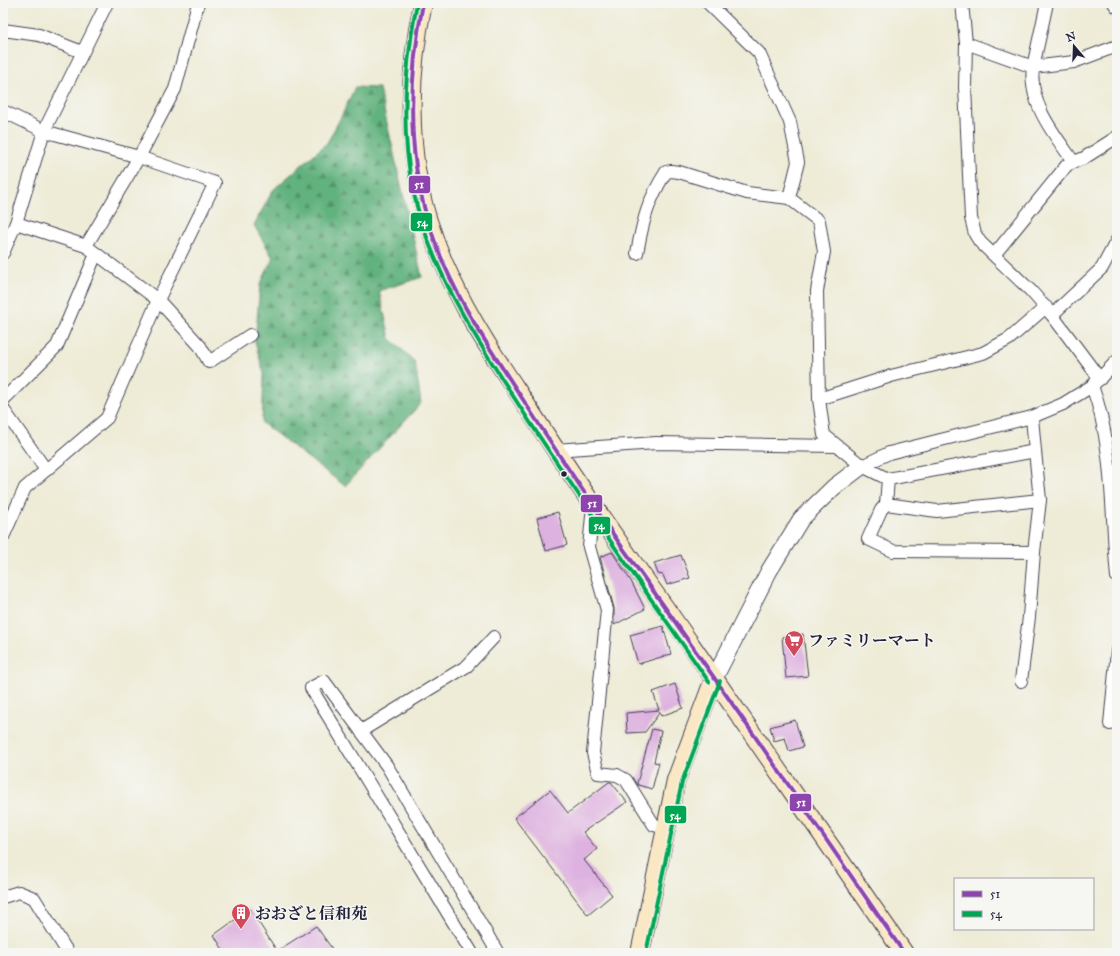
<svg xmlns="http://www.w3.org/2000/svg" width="1120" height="956" font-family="'IM FELL Great Primer','Noto Serif JP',serif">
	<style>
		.forest { fill: url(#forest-firs); stroke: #426a5c }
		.building { fill: #deb2e0 }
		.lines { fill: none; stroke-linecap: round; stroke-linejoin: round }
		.minor-casing { stroke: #414052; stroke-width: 14 }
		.tertiary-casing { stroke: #414052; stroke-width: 18 }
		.secondary-casing { stroke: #414052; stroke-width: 20 }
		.minor { stroke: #fff; stroke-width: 12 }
		.tertiary { stroke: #fff; stroke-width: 16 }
		.secondary { stroke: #fae7c3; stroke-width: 18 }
		.bus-1-casing { stroke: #f6f6f2; stroke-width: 7 }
		.bus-2-casing { stroke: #f6f6f2; stroke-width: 7 }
		.bus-1 { stroke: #8e44ad; stroke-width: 4 }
		.bus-2 { stroke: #00a651; stroke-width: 4 }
		.bus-dot { fill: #22223b; stroke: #f6f6f2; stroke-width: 1.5 }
		.labels { text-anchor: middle; stroke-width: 3; stroke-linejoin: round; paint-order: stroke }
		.poi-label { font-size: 16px; font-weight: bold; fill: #22223b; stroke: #f6f6f2; text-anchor: start }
		.line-badge { stroke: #f6f6f2; stroke-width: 1.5 }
		.badge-label { font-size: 11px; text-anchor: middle; font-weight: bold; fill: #fff }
	</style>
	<defs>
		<pattern id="forest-firs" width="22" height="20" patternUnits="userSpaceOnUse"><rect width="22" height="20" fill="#62b27e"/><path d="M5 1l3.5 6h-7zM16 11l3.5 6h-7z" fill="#509068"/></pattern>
	</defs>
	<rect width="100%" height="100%" fill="#f6f6f2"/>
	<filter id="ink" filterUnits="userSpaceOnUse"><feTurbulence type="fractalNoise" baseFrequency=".025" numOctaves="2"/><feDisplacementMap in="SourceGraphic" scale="8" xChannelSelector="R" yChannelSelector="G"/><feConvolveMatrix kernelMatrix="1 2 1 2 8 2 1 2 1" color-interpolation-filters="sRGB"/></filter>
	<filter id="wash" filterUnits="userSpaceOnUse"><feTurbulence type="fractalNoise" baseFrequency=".012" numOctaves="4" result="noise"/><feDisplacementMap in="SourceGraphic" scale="16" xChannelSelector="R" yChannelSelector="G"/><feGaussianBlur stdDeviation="0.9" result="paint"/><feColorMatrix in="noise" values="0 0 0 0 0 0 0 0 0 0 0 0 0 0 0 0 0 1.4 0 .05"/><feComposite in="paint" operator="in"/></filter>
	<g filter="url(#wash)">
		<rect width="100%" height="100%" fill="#eeebd6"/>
		<!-- forest -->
		<path class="forest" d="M355 87 379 88 422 277 379 291 390 338 415 362 421 403 345 486 262 423 264 374 255 342 260 285 273 258 254 225 273 190 327 143 343 113Z"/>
		<g id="blocks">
			<!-- building -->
			<g class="building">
				<path d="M558 512 567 545 546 551 537 518Z"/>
				<path d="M612 552 631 581 645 609 614 625V608L600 557Z"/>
				<path d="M681 555 690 578 667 585 663 575 658 574 654 563Z"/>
				<path d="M663 626 671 654 638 664 630 635Z"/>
				<path d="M803 634 808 676 786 678 782 637Z"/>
				<path d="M675 684 683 708 661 716 660 712 645 732 627 733 626 713 659 710 653 692Z"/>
				<path d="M795 720 803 747 789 751 785 738 774 741 770 727Z"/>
				<path d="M652 729 661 731 654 762 659 763 652 789 638 785 637 783Z"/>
				<path d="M609 782H611L627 802 583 832 597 849 584 860 612 895 588 915 514 818 550 790 568 813Z"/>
				<path d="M250 909 277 951 316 926 335 953H225L214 935Z"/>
			</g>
		</g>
	</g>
	<g filter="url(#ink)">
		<use href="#blocks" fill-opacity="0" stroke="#414052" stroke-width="1"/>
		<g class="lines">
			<!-- minor casing -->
			<g class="minor-casing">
				<g id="minor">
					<path d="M708 3 759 53 790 122 798 162 789 198 819 221 824 252 817 291 819 399 824 435 862 466 888 479 1035 451 1040 500 937 511 886 504 888 479"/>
					<path d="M962 3 966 43 965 87 971 218 975 234 980 242 1031 291 1052 315 1100 379"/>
					<path d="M1114 3 1117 7"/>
					<path d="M3 30 39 35 82 52"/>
					<path d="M966 43 1033 67 1047 3"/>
					<path d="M3 111 44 131 139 157 215 183 158 300 200 346 209 362 250 335"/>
					<path d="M1073 161C1054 134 1028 103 1033 67L1074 62 1117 46"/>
					<path d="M86 246 139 157 175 89 198 3"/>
					<path d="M3 253 16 223 44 131 107 3"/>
					<path d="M637 253C643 220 648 200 666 172L671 171 679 172 747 193 789 198"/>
					<path d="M994 255 1067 165 1084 158 1117 137"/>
					<path d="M1052 315 1102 268 1117 240"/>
					<path d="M1092 386C1114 444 1111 516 1117 577"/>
					<path d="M819 399 891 376 983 353 1009 339 1046 307"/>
					<path d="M3 400 57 346 96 254"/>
					<path d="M3 409 46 470"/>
					<path d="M1032 417 1035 451"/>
					<path d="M555 450 656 443 837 446"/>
					<path d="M862 466 889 453 1032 417 1063 404 1092 386 1117 361"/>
					<path d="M886 504 881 510 868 539 893 551 1034 552 1040 500"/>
					<path d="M593 506 589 547 607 610 593 753 598 773 617 775 626 780 654 825 665 828"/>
					<path d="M3 537 25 488 107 418 158 300 86 246 16 223"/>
					<path d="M1021 681 1029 617 1034 552"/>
					<path d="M1110 724 1117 651"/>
					<path d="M361 731 467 666 494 637"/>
					<path d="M3 897 19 892 34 898 68 953"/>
					<path d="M472 953 311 688 324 681 387 766 498 953"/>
				</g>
			</g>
			<!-- tertiary casing -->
			<g class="tertiary-casing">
				<path id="tertiary" d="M714 679 769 571 801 519 834 487 862 466"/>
			</g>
			<!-- secondary casing -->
			<g class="secondary-casing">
				<g id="secondary">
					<path d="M423 3C408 73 406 151 428 221 447 281 479 334 514 386 539 425 564 463 590 501 623 550 658 597 691 645 762 748 833 850 904 953"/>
					<path d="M640 953 676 780 714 679"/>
				</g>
			</g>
			<!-- minor -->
			<use href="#minor" class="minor"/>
			<!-- tertiary -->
			<use href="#tertiary" class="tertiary"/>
			<!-- secondary -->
			<use href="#secondary" class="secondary"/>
			<!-- bus-1 casing -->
			<g class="bus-1-casing">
				<path id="bus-1" d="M423 3C409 75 406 149 428 221 447 285 484 340 520 395 561 459 603 521 647 582 734 705 819 829 904 953"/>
			</g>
			<!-- bus-2 casing -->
			<g class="bus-2-casing">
				<g id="bus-2">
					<path d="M417 3C405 64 400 129 413 190 431 273 479 343 524 413 583 504 647 593 709 682"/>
					<path d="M646 953 682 782 720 681"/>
				</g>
			</g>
			<!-- bus-1 -->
			<use href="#bus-1" class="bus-1"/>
			<!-- bus-2 -->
			<use href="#bus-2" class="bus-2"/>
		</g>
	</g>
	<!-- icons -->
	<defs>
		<g id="supermarket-pin" transform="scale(1)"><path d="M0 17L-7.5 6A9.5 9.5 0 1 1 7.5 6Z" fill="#d1495b" stroke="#f6f6f2"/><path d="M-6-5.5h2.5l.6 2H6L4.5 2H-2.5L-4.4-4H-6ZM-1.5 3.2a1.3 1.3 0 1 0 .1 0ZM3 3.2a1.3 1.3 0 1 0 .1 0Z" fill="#fff"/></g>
		<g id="building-pin" transform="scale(1)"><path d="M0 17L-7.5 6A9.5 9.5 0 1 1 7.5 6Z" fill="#d1495b" stroke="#f6f6f2"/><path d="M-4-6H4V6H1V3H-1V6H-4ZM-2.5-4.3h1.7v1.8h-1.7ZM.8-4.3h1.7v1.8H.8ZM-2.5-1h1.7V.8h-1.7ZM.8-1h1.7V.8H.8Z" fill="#fff"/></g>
	</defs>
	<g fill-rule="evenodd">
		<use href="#supermarket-pin" x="794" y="640"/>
		<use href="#building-pin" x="241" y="913"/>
	</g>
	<!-- markers -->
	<circle class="bus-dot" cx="564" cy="474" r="3.5"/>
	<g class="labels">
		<!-- poi labels -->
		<g class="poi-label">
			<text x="808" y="646">ファミリーマート</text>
			<text x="255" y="919">おおざと信和苑</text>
		</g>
	</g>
	<g class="line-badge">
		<rect x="408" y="175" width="23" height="19" rx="4" fill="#8e44ad"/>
		<rect x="410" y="212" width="23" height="20" rx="4" fill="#00a651"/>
		<rect x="580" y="494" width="23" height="19" rx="4" fill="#8e44ad"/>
		<rect x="588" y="516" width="23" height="19" rx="4" fill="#00a651"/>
		<rect x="789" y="793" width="23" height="19" rx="4" fill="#8e44ad"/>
		<rect x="664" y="805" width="23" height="19" rx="4" fill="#00a651"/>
	</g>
	<g class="badge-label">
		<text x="419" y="188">51</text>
		<text x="422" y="226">54</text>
		<text x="592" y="507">51</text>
		<text x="599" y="529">54</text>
		<text x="801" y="806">51</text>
		<text x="675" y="819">54</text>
	</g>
	<!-- margin -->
	<rect width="1120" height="956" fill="none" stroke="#f6f6f2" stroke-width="16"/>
	<!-- legend -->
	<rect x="954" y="878" width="140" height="52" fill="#f6f6f2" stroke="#a1a1a9"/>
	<rect x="962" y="891" width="20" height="6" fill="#8e44ad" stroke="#a1a1a9"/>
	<text x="990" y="898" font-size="12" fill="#22223b">51</text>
	<rect x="962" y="911" width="20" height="6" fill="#00a651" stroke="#a1a1a9"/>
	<text x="990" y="918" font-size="12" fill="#22223b">54</text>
	<!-- north arrow -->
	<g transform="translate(1074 46) rotate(341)" stroke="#f6f6f2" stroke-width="3" paint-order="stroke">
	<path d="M0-3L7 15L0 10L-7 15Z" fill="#22223b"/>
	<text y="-6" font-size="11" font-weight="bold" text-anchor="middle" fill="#22223b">N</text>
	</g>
</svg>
